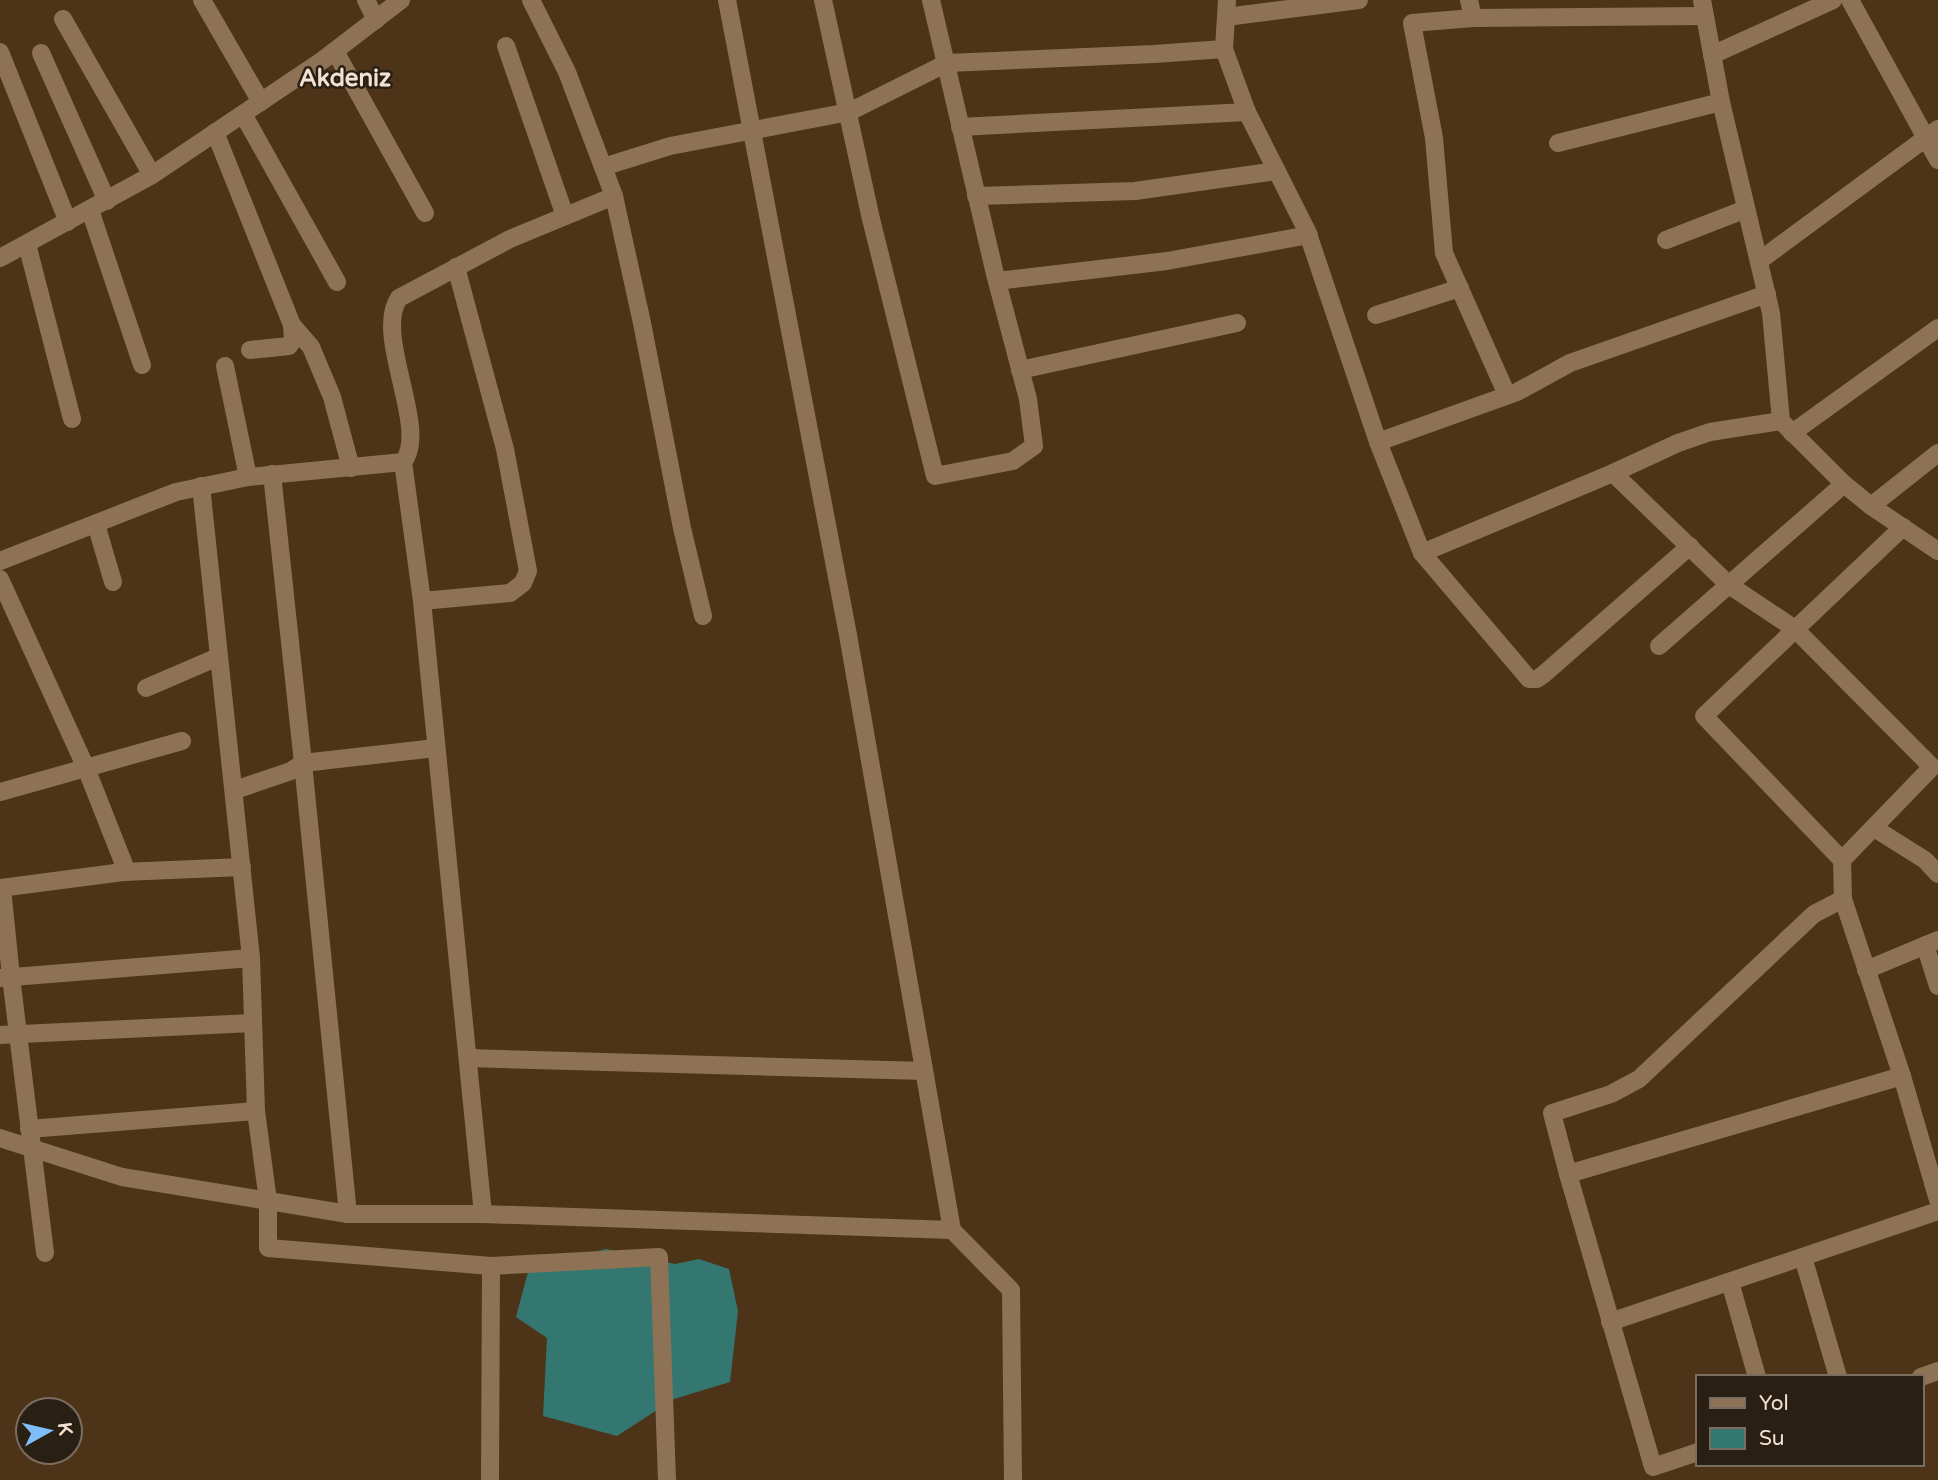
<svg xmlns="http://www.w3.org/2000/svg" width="1938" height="1480" font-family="'Varela Round',sans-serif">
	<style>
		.water { fill: #347670 }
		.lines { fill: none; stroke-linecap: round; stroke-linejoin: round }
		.minor { stroke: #8e7255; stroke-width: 18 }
		.labels { text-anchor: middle; stroke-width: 5; stroke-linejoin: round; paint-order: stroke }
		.district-label { font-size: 24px; font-weight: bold; fill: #f2e2d2; stroke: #2a1f13 }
	</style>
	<rect width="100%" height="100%" fill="#4d3418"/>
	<!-- water -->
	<path class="water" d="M606 1249 675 1264 699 1259 729 1269 738 1311 730 1382 674 1399 617 1436 543 1416 547 1338 516 1317 529 1268Z"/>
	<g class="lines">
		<!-- minor -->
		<g class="minor">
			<path d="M202 0 261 102"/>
			<path d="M366 0 376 20"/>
			<path d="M531 0 567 72 614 196 642 323 682 528 703 616"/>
			<path d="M727 0 848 635 952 1230 1011 1290 1013 1480"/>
			<path d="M823 0 871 219 935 476 1013 461 1034 446 1028 399 995 274 931 0"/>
			<path d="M1227 0 1224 49 1247 112 1307 231 1378 442 1422 553 1529 679H1537L1544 674 1690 546"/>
			<path d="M1469 0 1473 18 1704 16"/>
			<path d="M1702 0 1721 102 1771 313 1781 421 1844 484 1871 506 1938 551"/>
			<path d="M1850 0 1938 160"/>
			<path d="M1226 17 1359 0"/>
			<path d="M1473 18 1412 23 1434 138 1444 253 1507 395"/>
			<path d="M63 19 152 175"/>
			<path d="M506 46 565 216"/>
			<path d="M335 51 425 213"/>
			<path d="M0 52 68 222"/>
			<path d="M41 53 107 201"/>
			<path d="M1712 55 1833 0"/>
			<path d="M243 114 337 282"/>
			<path d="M960 127 1247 112"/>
			<path d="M215 132 292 325 293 340 289 346 250 350"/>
			<path d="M1558 143 1721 102"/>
			<path d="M603 167 670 146 849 112 947 63 1154 54 1224 49"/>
			<path d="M976 196 1135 191 1277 171"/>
			<path d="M90 210 142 365"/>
			<path d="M1666 240 1746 209"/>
			<path d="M27 244 72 419"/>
			<path d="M0 258 152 175 323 60 401 0"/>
			<path d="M1759 261 1938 129"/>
			<path d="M997 281 1167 261 1309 235"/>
			<path d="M1376 315 1460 288"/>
			<path d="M292 325 311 347 332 397 351 468"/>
			<path d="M225 366 248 477"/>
			<path d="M1020 370 1237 323"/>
			<path d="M1792 433 1938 328"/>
			<path d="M1378 442 1517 392 1570 363 1767 294"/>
			<path d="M403 462 422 601 483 1214"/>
			<path d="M1613 473 1729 585 1795 629 1932 767 1842 860"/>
			<path d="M201 486 251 958 256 1111 268 1201V1248L491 1266 490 1480"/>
			<path d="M1871 506 1938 453"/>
			<path d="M96 524 113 582"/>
			<path d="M1903 527 1704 716 1842 860 1843 899 1902 1076 1938 1200"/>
			<path d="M1422 553 1613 473 1678 443 1710 432 1781 421"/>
			<path d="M0 561 176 492 248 477 403 462C430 430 373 335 399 298L510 239 614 196"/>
			<path d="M0 579 86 768 127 872"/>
			<path d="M422 601 510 593 523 583 528 571 505 449 456 267"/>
			<path d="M1659 646 1844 484"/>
			<path d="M146 688 218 657"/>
			<path d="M235 790 291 771 303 763 272 474"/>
			<path d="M0 792 182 741"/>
			<path d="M1874 828 1925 860 1938 874"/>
			<path d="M0 888 123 872 242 867"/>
			<path d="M2 888 11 977 45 1253"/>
			<path d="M1925 945 1938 986"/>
			<path d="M1866 970 1938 940"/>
			<path d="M0 978 251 958"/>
			<path d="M0 1035 253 1023"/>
			<path d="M468 1058 924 1071"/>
			<path d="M29 1129 256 1111"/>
			<path d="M0 1138 122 1177 348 1214H483L952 1230"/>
			<path d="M1568 1174 1552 1113 1611 1094 1639 1079 1814 914 1843 899"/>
			<path d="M348 1214 303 763 436 748"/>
			<path d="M1803 1257 1838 1377"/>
			<path d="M491 1266 659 1257 667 1480"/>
			<path d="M1730 1282 1757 1377"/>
			<path d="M1610 1322 1938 1211"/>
			<path d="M1921 1377 1938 1371"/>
			<path d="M1698 1452 1653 1467 1568 1174 1902 1076"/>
		</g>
	</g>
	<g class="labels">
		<!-- district labels -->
		<g class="district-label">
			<text x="345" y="86">Akdeniz</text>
		</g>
	</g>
	<!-- legend -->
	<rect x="1696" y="1375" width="228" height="91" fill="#2a1f13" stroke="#7a6d5f" stroke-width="2"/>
	<rect x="1710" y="1398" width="35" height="10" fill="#8e7255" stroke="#7a6d5f" stroke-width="2"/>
	<text x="1759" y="1410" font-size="21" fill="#f2e2d2">Yol</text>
	<rect x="1710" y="1428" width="35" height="21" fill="#347670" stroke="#7a6d5f" stroke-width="2"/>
	<text x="1759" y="1445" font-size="21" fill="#f2e2d2">Su</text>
	<!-- north arrow -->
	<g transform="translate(49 1431) rotate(82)"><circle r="33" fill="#2a1f13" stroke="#7a6d5f" stroke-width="2"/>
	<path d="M0-5L12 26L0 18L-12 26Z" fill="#7ebdf9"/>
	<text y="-10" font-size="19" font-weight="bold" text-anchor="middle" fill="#f2e2d2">K</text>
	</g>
</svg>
